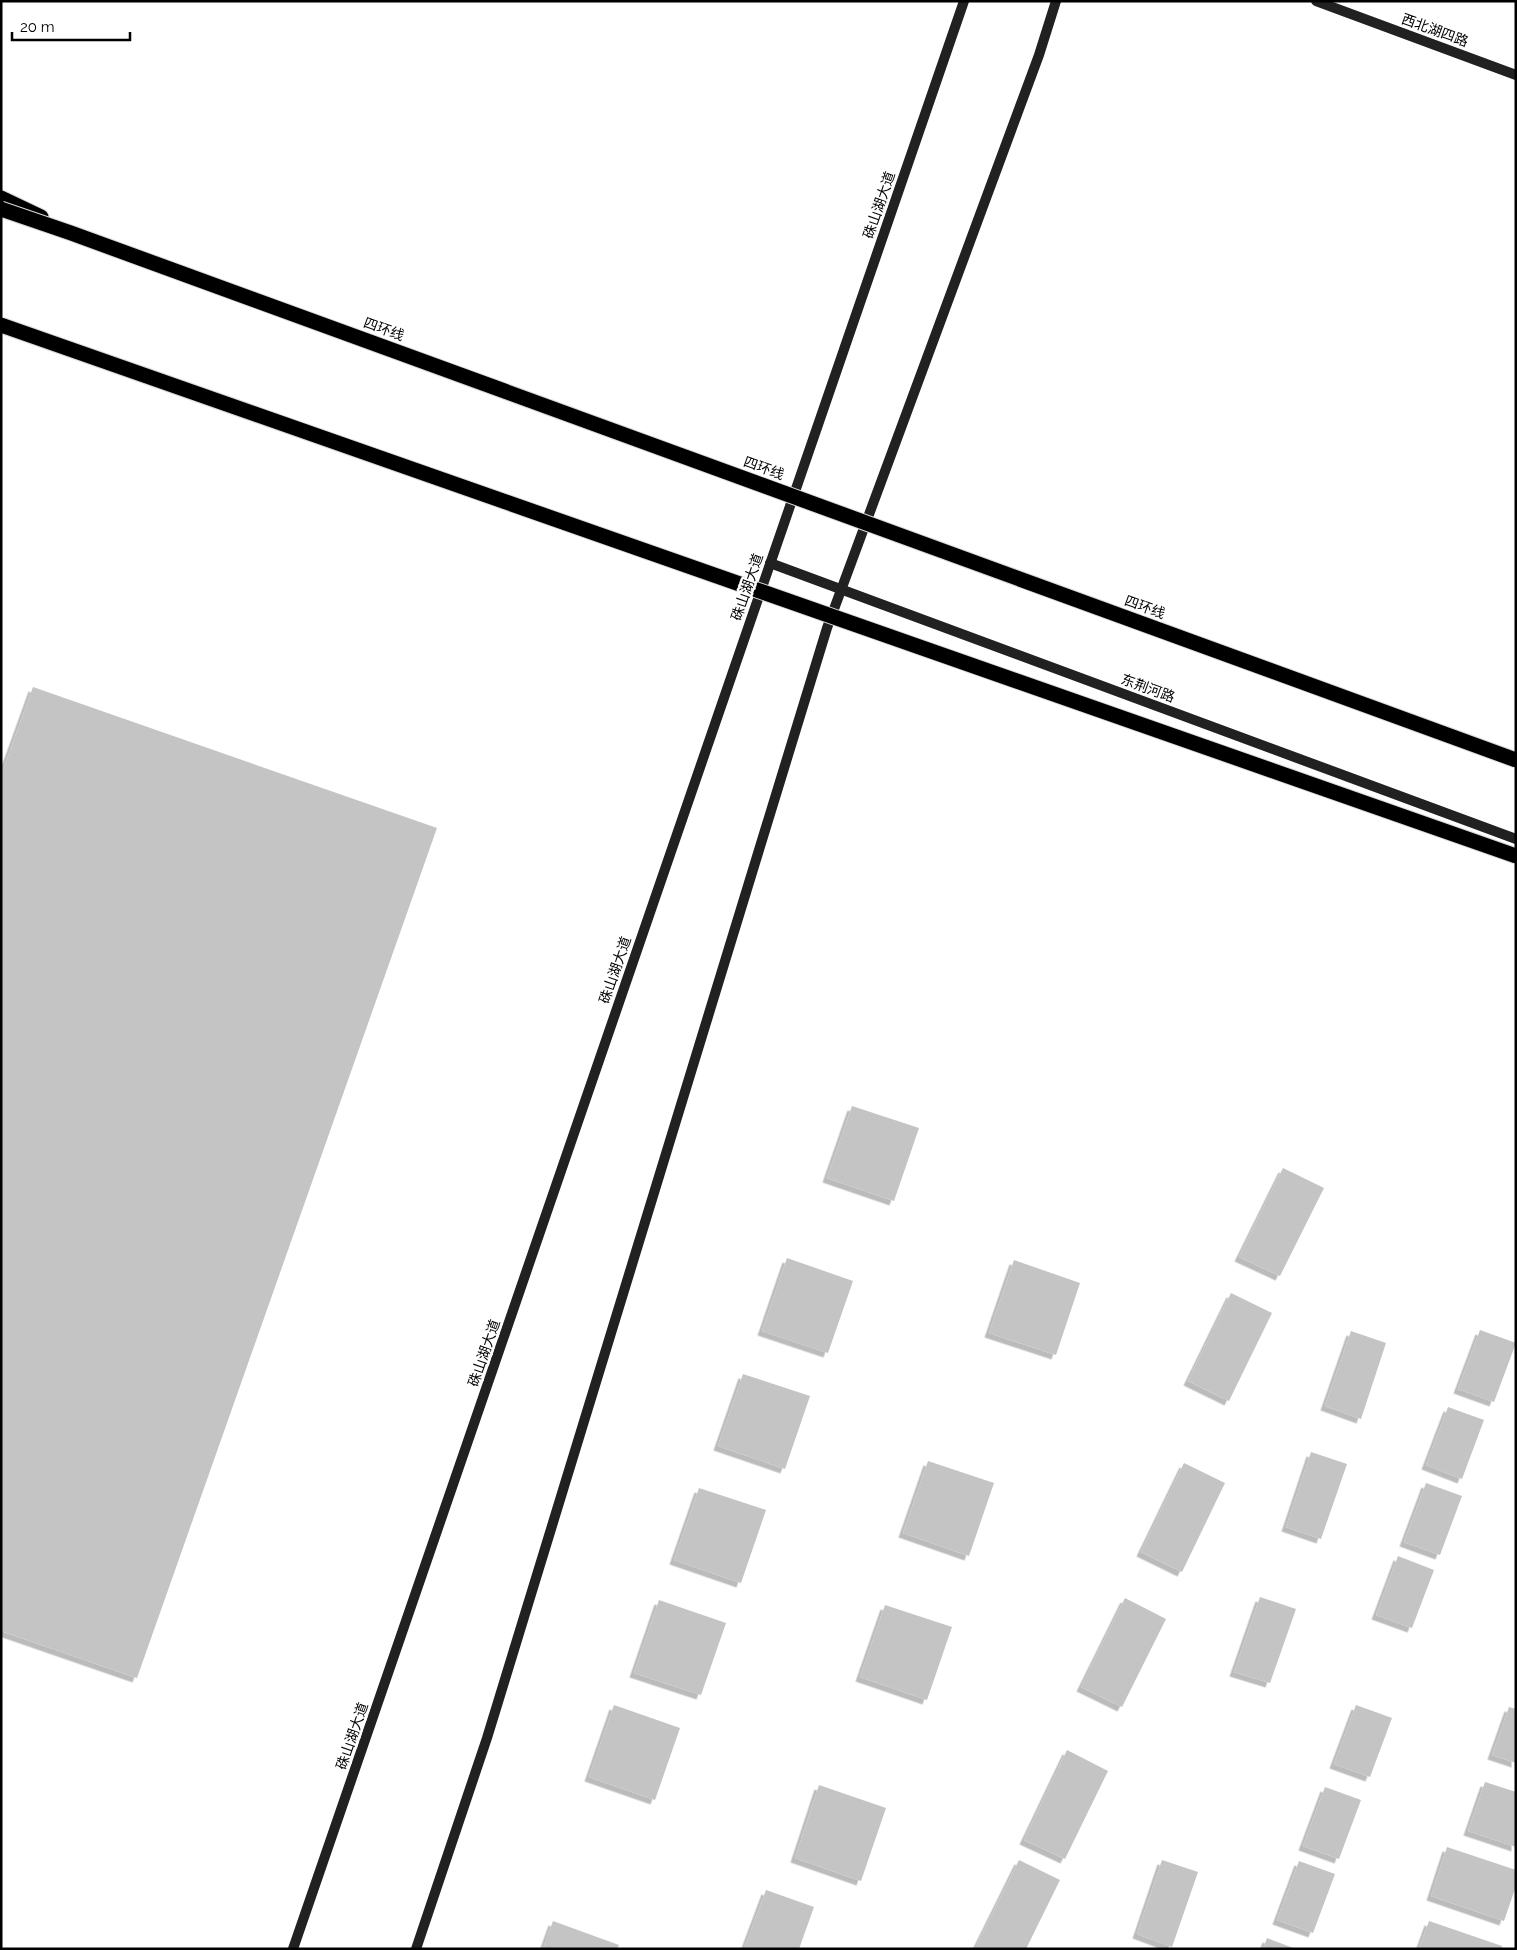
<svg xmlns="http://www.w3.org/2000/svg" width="1517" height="1950" font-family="Raleway,'Noto Sans SC',sans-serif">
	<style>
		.building { fill: #c4c4c4; filter: url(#shadow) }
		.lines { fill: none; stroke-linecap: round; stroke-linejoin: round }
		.highway-casing { stroke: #dbdbdb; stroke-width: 17 }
		.secondary { stroke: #212121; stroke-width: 10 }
		.highway { stroke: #000; stroke-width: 15 }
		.highway-bridge-casing { stroke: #dbdbdb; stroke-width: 17; stroke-linecap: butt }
		.highway-bridge { stroke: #000; stroke-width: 15 }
		.labels { text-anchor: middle; stroke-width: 5; stroke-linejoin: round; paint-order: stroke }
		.street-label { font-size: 14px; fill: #000; stroke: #fff }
	</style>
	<defs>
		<filter id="shadow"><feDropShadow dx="-4.5" dy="4.5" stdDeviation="0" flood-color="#0004"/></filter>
	</defs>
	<rect width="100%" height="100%" fill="#fff"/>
	<!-- building -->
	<g class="building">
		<path d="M33 687 437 828 137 1678 1 1631V776Z"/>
		<path d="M852 1106 919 1128 894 1201 827 1178Z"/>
		<path d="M1283 1168 1324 1188 1280 1276 1239 1257Z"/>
		<path d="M787 1258 853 1281 828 1353 762 1331Z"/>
		<path d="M1014 1260 1080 1283 1056 1355 989 1333Z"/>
		<path d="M1231 1293 1272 1313 1229 1401 1188 1381Z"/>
		<path d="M1480 1330 1516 1343 1494 1402 1458 1389Z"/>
		<path d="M1351 1331 1386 1343 1361 1419 1325 1406Z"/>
		<path d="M743 1374 810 1396 785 1469 718 1446Z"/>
		<path d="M1448 1407 1484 1420 1462 1479 1426 1465Z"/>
		<path d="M1311 1452 1347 1464 1321 1539 1286 1527Z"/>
		<path d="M928 1461 994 1483 969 1556 903 1533Z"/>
		<path d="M1184 1463 1225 1483 1182 1572 1141 1552Z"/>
		<path d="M1426 1483 1462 1496 1440 1555 1404 1542Z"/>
		<path d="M699 1488 766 1510 741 1583 674 1560Z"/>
		<path d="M1398 1556 1434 1570 1412 1628 1376 1615Z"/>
		<path d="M1260 1597 1296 1609 1270 1683 1234 1672Z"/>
		<path d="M1125 1598 1166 1619 1122 1707 1081 1687Z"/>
		<path d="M659 1600 726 1623 701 1695 634 1673Z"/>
		<path d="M885 1605 952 1627 927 1700 860 1677Z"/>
		<path d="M614 1705 680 1728 655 1800 589 1777Z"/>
		<path d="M1356 1705 1392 1718 1370 1777 1334 1764Z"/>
		<path d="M1509 1707 1516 1709V1763L1492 1755Z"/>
		<path d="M1067 1750 1108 1771 1065 1859 1024 1840Z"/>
		<path d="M1485 1782 1516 1792V1847L1468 1831Z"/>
		<path d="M819 1785 886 1808 861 1881 795 1858Z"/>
		<path d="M1325 1787 1361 1800 1339 1859 1303 1846Z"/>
		<path d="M1447 1847 1516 1870V1886L1504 1921 1431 1896Z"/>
		<path d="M1019 1860 1060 1880 1026 1949H975Z"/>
		<path d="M1162 1860 1198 1872 1172 1947 1137 1934Z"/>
		<path d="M1299 1861 1335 1874 1313 1933 1277 1920Z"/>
		<path d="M766 1890 814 1907 799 1949H744Z"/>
		<path d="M553 1921 619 1945 617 1949H543Z"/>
		<path d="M1429 1921 1502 1946V1949H1419Z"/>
		<path d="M1267 1938 1296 1949H1263Z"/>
	</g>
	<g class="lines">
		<!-- highway casing -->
		<g class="highway-casing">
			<path id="highway" d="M1 198 41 217"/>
		</g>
		<!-- secondary -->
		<g class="secondary">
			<path d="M1316 1 1516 75"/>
			<path d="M770 563 1516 839"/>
			<path d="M293 1949 964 1"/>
			<path d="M416 1949 487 1738 827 628 1039 55 1056 1"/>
		</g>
		<!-- highway -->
		<use href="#highway" class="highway"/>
		<!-- highway-bridge casing -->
		<g class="highway-bridge-casing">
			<g id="highway-bridge">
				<path d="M1 209 71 233 1516 760"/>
				<path d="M1 325 1516 856"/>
			</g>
		</g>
		<!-- highway-bridge -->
		<use href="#highway-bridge" class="highway-bridge"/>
	</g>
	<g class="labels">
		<!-- street labels -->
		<g class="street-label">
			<text transform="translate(1435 30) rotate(20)" y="5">西北湖四路</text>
			<text transform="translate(879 205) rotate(-71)" y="5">硃山湖大道</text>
			<text transform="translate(384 329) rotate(20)" y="5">四环线</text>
			<text transform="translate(764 468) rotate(20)" y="5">四环线</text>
			<text transform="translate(747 587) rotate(-71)" y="5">硃山湖大道</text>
			<text transform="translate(1145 607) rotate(20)" y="5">四环线</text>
			<text transform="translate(1148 688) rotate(20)" y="5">东荆河路</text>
			<text transform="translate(615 970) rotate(-71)" y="5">硃山湖大道</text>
			<text transform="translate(484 1353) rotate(-71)" y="5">硃山湖大道</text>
			<text transform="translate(352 1736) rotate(-71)" y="5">硃山湖大道</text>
		</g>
	</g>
	<!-- border -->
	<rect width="1517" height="1950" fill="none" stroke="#000000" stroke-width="5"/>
	<!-- scale -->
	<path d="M12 32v8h118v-8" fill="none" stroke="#000000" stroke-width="2.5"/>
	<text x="20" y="32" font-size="15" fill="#000000" stroke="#ffffff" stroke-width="4" paint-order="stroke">20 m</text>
</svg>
